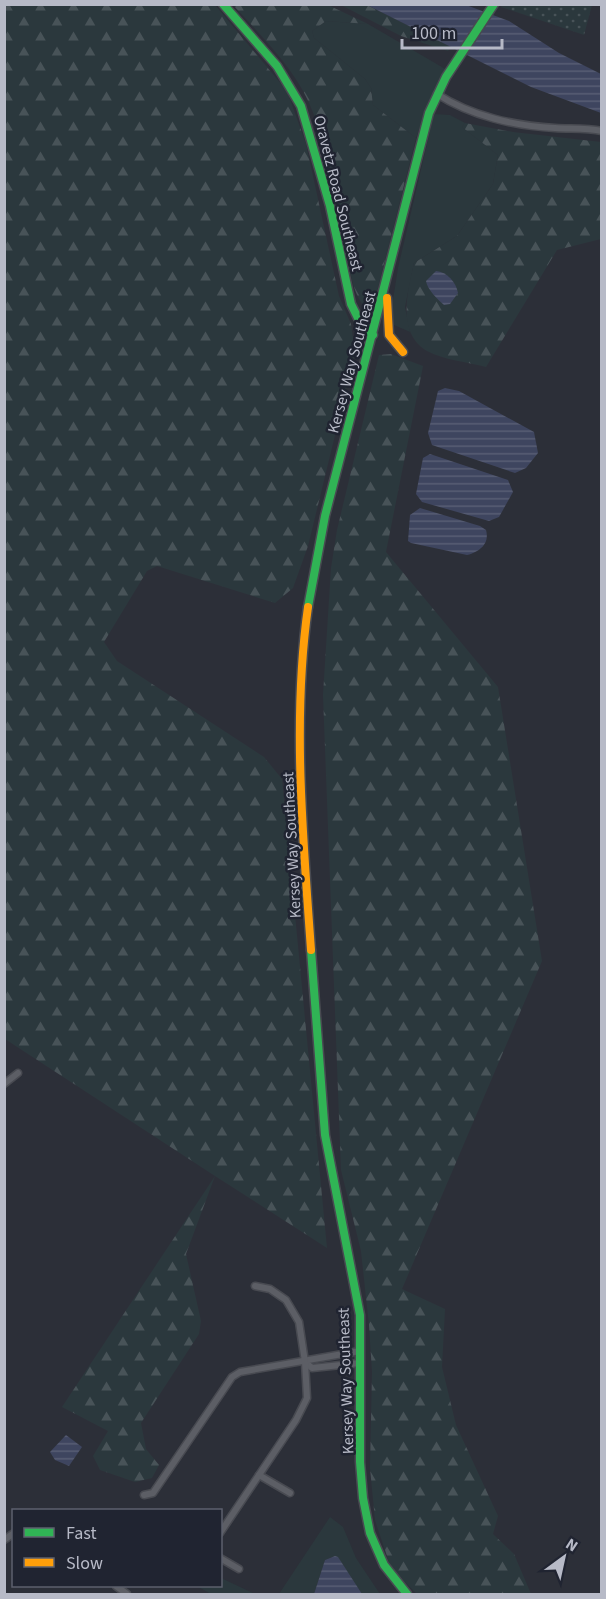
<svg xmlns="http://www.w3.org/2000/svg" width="606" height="1599" font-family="'Source Sans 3',sans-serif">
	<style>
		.green { fill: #2b383d }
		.forest { fill: url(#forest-firs) }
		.park { fill: url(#park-dots) }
		.water { fill: url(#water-rules) }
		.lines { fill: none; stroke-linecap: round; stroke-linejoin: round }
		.street-casing { stroke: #484a51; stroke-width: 9 }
		.fast-casing { stroke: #484a51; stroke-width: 11 }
		.slow-casing { stroke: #484a51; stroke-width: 11 }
		.street { stroke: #5c5e65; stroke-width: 6 }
		.fast { stroke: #30b455; stroke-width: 8 }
		.slow { stroke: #ff9f0a; stroke-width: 8 }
		.labels { text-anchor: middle; stroke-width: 5; stroke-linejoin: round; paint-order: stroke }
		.street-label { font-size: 16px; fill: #b7bac7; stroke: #202431 }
	</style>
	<defs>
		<pattern id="forest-firs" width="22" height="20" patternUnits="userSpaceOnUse" patternTransform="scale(1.5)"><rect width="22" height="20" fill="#2b383d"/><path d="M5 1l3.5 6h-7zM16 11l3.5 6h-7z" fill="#485358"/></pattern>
		<pattern id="park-dots" width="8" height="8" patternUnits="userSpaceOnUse" patternTransform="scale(1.5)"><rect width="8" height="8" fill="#2b383d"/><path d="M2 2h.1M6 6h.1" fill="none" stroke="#485358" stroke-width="1.8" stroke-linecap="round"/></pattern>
		<pattern id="water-rules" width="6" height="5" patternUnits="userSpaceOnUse" patternTransform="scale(1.5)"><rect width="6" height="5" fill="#3e455f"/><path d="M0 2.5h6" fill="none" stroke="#585e74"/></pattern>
	</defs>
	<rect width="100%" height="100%" fill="#2c2f38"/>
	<!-- green -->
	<g class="green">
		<path d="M326 21 368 24 447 70 430 99 416 138 373 105 371 88 365 79 314 38 312 31Z"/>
		<path d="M434 114 450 115 465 123 462 127 498 155 493 184 457 236 414 263 405 307 410 332 394 325 392 306 398 268Z"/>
		<path d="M330 1517 343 1527 356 1558 380 1594H362L335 1556 325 1560 314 1594H279Z"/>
		<path d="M221 1578 255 1594H211L197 1586H220Z"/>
	</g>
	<!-- forest -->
	<g class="forest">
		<path d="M4 5H215L287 91 306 144 339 296 351 324 355 353 308 546 293 588 275 603 157 566 147 571 104 642 117 661 264 757 282 779 327 1248 215 1176 186 1254 201 1321 199 1334 141 1423 146 1449 159 1465 152 1478 135 1482 100 1470 93 1456 108 1431 62 1407 215 1176 5 1039Z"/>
		<path d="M233 5H328L368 24 326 21 312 31 314 38 365 79 371 88 373 105 416 138 374 303 370 307 364 306C348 289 346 237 340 213 333 181 325 146 314 115 299 72 263 38 233 5Z"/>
		<path d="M341 5H367L451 47 448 51 401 36Z"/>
		<path d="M465 123 513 132 601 142V239L557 250 486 367C468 362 443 360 427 351 396 333 408 290 414 263L457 236 493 184 498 155 462 127Z"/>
		<path d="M391 354 423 366 386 552 498 687 542 961 402 1289 445 1309 442 1367 456 1425 498 1516 493 1534 514 1554 531 1594H417L391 1568 375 1520 370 1468 372 1372 369 1325 361 1251 341 1170 323 695 331 568 337 530 379 355Z"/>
	</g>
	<!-- park -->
	<path class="park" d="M503 4H592V5L584 35 501 7Z"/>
	<!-- water -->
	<g class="water">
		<path d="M367 5H466L509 21 559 53 601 74V113L531 87Z"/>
		<path d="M436 271C447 272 456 282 458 293L450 304 444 305C438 300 427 289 426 281Z"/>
		<path d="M445 388 459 391 534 432 538 453 526 468 515 473 432 445 428 433 438 391Z"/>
		<path d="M430 454 508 480 513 492 499 517 489 521 422 502 416 494 423 458Z"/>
		<path d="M420 508 480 526 486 530C490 544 479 552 467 555L411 543 408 541 410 515Z"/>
		<path d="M66 1435 82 1447 69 1466 55 1460 50 1452Z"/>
		<path d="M335 1556 338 1557 362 1594H314L325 1560Z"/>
	</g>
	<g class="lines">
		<!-- street casing -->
		<g class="street-casing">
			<g id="street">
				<path d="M437 94C471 116 515 126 555 128 571 129 586 128 602 131"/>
				<path d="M4 1084 18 1073"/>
				<path d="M305 1362 312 1368 360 1363"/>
				<path d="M259 1475 290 1493"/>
				<path d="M144 1495 153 1493 232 1377 240 1372 360 1351"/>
				<path d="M220 1533 296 1420 307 1398 305 1362 299 1322 286 1300 270 1289 255 1286"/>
				<path d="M4 1540 14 1533"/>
				<path d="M220 1558 239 1569"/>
				<path d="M116 1586 127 1594"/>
			</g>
		</g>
		<!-- fast casing -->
		<g class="fast-casing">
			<g id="fast">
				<path d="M223 4 277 66 301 106 330 206 351 304 358 318 373 335"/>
				<path d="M308 607 325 516 429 113 446 77 494 4"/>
				<path d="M311 950 325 1135 360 1315V1462L363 1498 370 1533 384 1565 407 1594"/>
			</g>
		</g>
		<!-- slow casing -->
		<g class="slow-casing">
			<g id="slow">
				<path d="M387 298 389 335 403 352"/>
				<path d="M308 607C292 720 303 837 311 950"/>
			</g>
		</g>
		<!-- street -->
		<use href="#street" class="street"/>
		<!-- fast -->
		<use href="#fast" class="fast"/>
		<!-- slow -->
		<use href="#slow" class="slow"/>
	</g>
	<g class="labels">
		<!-- street labels -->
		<g class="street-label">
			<text transform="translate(339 193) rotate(76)" y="6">Oravetz Road Southeast</text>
			<text transform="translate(351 362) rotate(-75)" y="6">Kersey Way Southeast</text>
			<text transform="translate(291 845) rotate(-93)" y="6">Kersey Way Southeast</text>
			<text transform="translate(345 1381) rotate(-92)" y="6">Kersey Way Southeast</text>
		</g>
	</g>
	<!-- border -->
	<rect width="606" height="1599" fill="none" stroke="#b7bac7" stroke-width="12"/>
	<!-- legend -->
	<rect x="12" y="1509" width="210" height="78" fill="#202431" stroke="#5c606d" stroke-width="1.5"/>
	<rect x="24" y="1528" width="30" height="9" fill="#30b455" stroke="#5c606d" stroke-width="1.5"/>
	<text x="66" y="1539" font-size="18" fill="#b7bac7">Fast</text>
	<rect x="24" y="1558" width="30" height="9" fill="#ff9f0a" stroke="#5c606d" stroke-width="1.5"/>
	<text x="66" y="1569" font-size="18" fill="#b7bac7">Slow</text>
	<!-- north arrow -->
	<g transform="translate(564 1557) rotate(33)" stroke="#202431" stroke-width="4.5" paint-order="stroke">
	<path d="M0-4.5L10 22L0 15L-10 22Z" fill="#b7bac7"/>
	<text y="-9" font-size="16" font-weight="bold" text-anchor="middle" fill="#b7bac7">N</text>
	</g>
	<!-- scale -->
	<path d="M402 39v9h100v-9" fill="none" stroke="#b7bac7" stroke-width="3"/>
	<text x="411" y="39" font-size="18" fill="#b7bac7" stroke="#202431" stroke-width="4.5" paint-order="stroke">100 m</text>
</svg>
